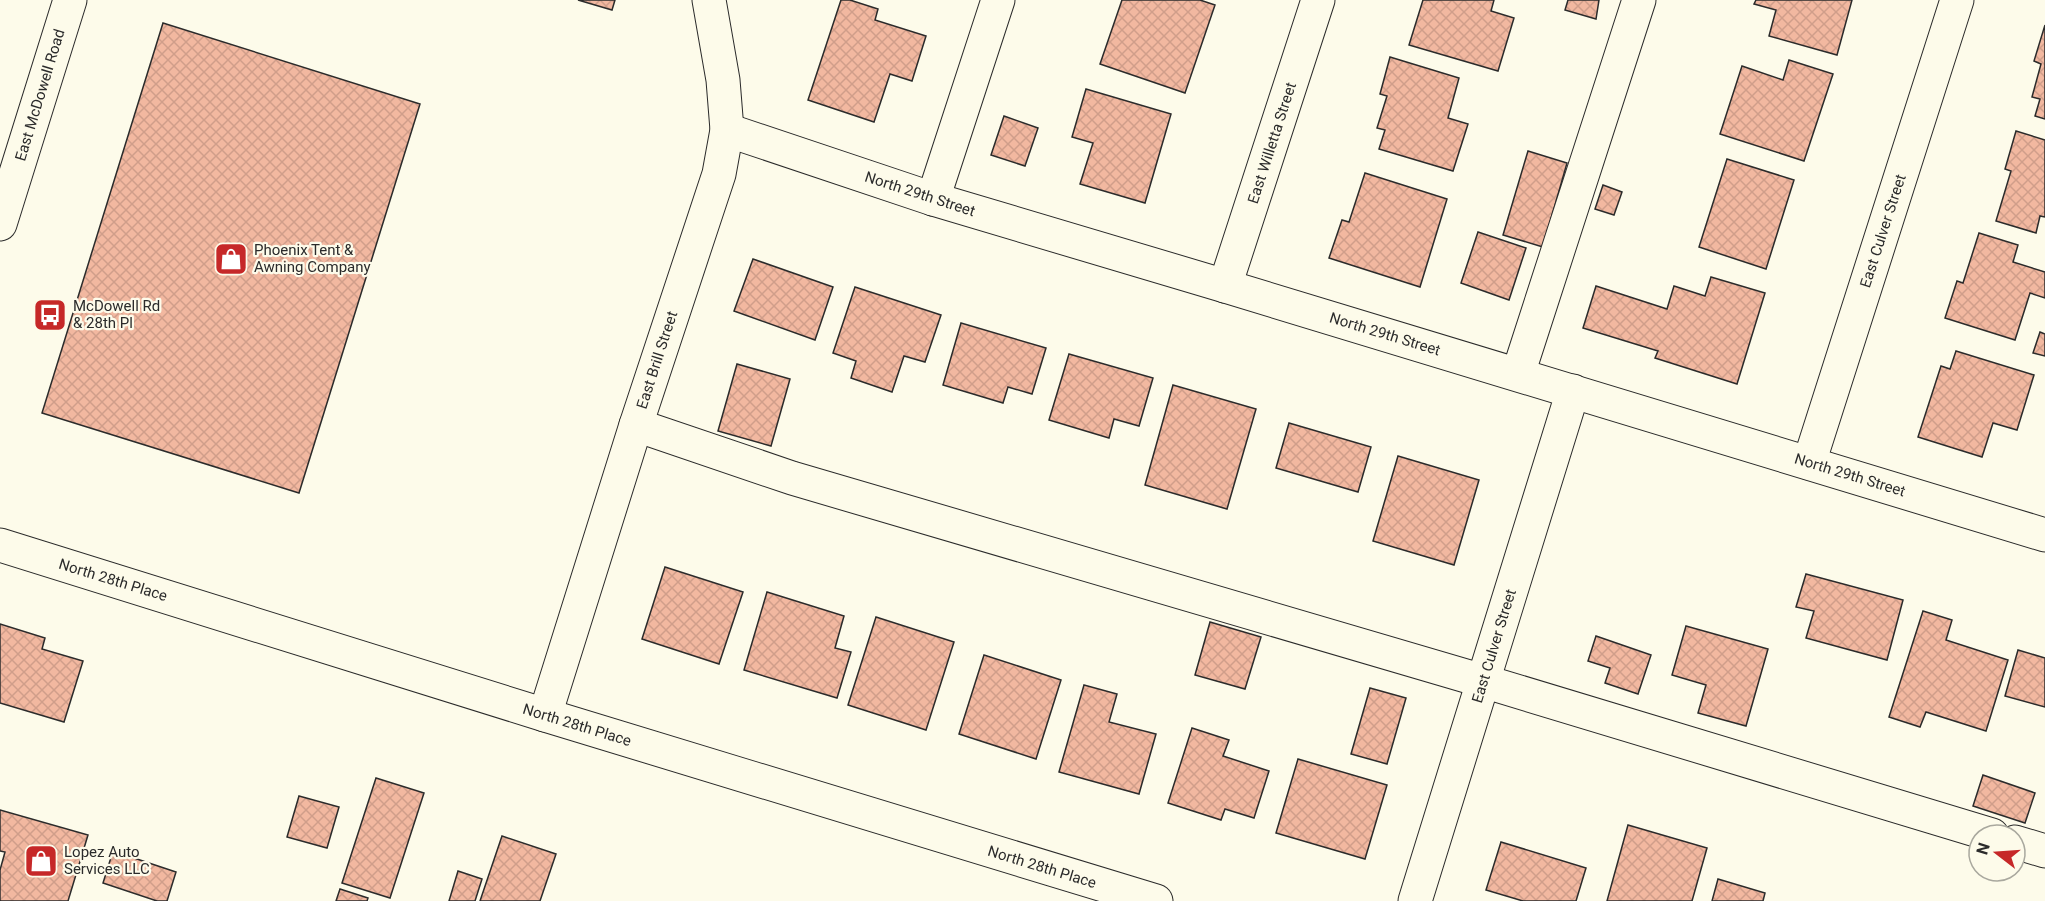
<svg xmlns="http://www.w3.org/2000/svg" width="2045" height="901" font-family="Roboto,sans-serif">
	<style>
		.building { fill: url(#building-cross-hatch); stroke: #2b2b2b; stroke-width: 1.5 }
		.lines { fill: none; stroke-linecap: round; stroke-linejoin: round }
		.minor-casing { stroke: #2b2b2b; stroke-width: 35 }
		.major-casing { stroke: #2b2b2b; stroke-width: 35 }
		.minor { stroke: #fdfbea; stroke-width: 33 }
		.major { stroke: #fdfbea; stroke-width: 33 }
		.labels { text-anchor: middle; stroke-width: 4.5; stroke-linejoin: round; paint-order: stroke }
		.street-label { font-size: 15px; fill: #2b2b2b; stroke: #fdfbea }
		.poi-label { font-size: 15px; fill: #2b2b2b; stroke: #fdfbea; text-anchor: start }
	</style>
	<defs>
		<pattern id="building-cross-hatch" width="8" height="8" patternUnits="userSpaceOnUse" patternTransform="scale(1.5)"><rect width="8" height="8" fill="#f2b8a0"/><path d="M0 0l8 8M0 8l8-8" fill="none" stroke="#d09e8a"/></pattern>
	</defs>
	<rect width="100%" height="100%" fill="#fdfbea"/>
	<!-- building -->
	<g class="building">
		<path d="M578 0H615L612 10Z"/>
		<path d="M841 0H850L878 9 875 20 926 36 912 81 890 74 874 122 808 100Z"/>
		<path d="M1122 0H1200L1215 5 1185 93 1100 64Z"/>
		<path d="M1423 0H1494L1491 11 1514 18 1498 71 1409 45Z"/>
		<path d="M1568 0H1599L1596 19 1565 10Z"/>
		<path d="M1756 0H1852L1837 55 1769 36 1776 10 1754 4Z"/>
		<path d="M163 23 420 104 299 493 42 413Z"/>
		<path d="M2045 25V119L2035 116 2040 99 2032 97 2041 64 2034 61Z"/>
		<path d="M1390 57 1459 78 1448 118 1468 124 1453 171 1379 149 1385 130 1377 128 1387 96 1380 94Z"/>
		<path d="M1789 60 1833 74 1804 161 1720 134 1742 66 1783 80Z"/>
		<path d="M1086 89 1171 114 1145 203 1080 184 1093 143 1072 137Z"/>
		<path d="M1004 116 1038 128 1025 166 991 155Z"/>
		<path d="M2016 131 2045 140V217L2040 216 2036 233 1996 221 2011 171 2005 169Z"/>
		<path d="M1528 151 1567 163 1543 247 1503 235Z"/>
		<path d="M1727 159 1794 180 1766 269 1699 247Z"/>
		<path d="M1365 173 1447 199 1420 287 1329 258 1342 220 1349 222Z"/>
		<path d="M1603 185 1622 192 1614 215 1595 209Z"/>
		<path d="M1478 232 1526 248 1509 300 1461 283Z"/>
		<path d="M1979 233 2018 245 2013 262 2045 272V298L2030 293 2015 340 1945 318 1957 281 1963 283Z"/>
		<path d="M753 259 833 287 815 340 734 311Z"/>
		<path d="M1711 277 1765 293 1737 384 1655 358 1658 351 1583 328 1596 286 1667 309 1674 286 1705 296Z"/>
		<path d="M855 287 941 315 925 362 904 356 892 392 851 378 856 361 833 353Z"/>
		<path d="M48 306 56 308 49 330 41 327Z"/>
		<path d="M961 323 1046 348 1032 394 1008 387 1003 403 943 385Z"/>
		<path d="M2040 332 2045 334V356L2033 353Z"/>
		<path d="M1956 351 2034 375 2017 430 1993 423 1982 457 1918 437 1941 366 1950 369Z"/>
		<path d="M1069 354 1153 378 1139 426 1114 419 1109 438 1049 420Z"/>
		<path d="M737 364 790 379 771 446 718 431Z"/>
		<path d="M1173 385 1256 409 1227 509 1145 485Z"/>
		<path d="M1289 423 1371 447 1358 492 1276 468Z"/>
		<path d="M1398 456 1479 480 1454 565 1373 541Z"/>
		<path d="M665 567 743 592 719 664 642 639Z"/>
		<path d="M1806 574 1903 600 1887 660 1806 638 1814 611 1796 607Z"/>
		<path d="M767 592 844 616 835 648 851 652 837 698 744 670Z"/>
		<path d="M1923 611 1952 620 1946 640 2008 660 1986 731 1926 712 1920 727 1889 717Z"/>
		<path d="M876 617 954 642 926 730 848 705Z"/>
		<path d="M1210 622 1261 637 1245 689 1195 675Z"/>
		<path d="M0 624 45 638 42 649 83 661 64 722 0 703Z"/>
		<path d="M1686 626 1768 649 1746 726 1698 713 1706 685 1672 675Z"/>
		<path d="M1596 636 1651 655 1638 694 1605 683 1610 668 1588 661Z"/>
		<path d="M2018 650 2045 658V707L2005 696Z"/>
		<path d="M984 655 1061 680 1036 759 959 734Z"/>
		<path d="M1084 685 1117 694 1109 722 1156 734 1139 794 1059 772Z"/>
		<path d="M1370 688 1406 698 1387 764 1351 754Z"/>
		<path d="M1192 728 1229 740 1223 756 1269 771 1254 818 1225 809 1221 820 1168 803Z"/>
		<path d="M1298 759 1387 785 1365 859 1276 833Z"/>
		<path d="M1983 775 2035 793 2025 823 1973 806Z"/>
		<path d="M376 778 424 793 390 898 342 883Z"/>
		<path d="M299 796 339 807 327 848 287 837Z"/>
		<path d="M0 810 88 835 68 901H0V870L5 852 0 851Z"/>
		<path d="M1628 825 1707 848 1692 901H1607Z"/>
		<path d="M502 836 556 854 540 901H480Z"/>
		<path d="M1501 842 1586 868 1576 901H1523L1486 890Z"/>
		<path d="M113 851 176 872 167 901H157L103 883Z"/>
		<path d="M458 871 482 879 475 901H449Z"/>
		<path d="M1718 879 1765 893 1763 901H1712Z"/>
		<path d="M340 889 368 898 367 901H336Z"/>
	</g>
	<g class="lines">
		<!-- minor casing -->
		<g class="minor-casing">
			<g id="minor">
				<path d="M727 130 933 199 1225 286 2045 535"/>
				<path d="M933 199 998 0"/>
				<path d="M1225 286 1318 0"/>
				<path d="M1518 374 1639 0"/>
				<path d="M636 425 792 478 1483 681 1992 835"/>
				<path d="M1809 463 1957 0"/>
				<path d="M0 545 545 715 1156 901"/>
				<path d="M545 715 636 425 719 174 727 130 723 80 709 0"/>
				<path d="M2015 842 2045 851"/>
				<path d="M1415 901 1573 391"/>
			</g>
		</g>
		<!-- major casing -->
		<g class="major-casing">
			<path id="major" d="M0 224 70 0"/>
		</g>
		<!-- minor -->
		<use href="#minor" class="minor"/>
		<!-- major -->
		<use href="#major" class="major"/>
	</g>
	<!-- icons -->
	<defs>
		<g id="shop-square" transform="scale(1.725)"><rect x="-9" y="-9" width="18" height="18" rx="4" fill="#c62828" stroke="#fdfbea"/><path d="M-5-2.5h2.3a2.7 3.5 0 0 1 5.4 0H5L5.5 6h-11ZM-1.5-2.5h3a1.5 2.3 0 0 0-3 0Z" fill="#fff"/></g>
		<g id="bus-square" transform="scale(1.725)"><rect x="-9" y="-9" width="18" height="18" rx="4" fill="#c62828" stroke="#fdfbea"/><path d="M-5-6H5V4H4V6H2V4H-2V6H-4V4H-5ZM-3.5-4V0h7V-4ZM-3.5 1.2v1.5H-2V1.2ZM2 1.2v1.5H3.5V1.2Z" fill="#fff"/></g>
	</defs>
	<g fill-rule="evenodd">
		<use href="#shop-square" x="231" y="259"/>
		<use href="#bus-square" x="50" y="315"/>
		<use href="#shop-square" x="41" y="861"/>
	</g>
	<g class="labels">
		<!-- street labels -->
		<g class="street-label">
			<text transform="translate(40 95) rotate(-73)" y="5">East McDowell Road</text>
			<text transform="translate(1272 143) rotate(-72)" y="5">East Willetta Street</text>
			<text transform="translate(920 194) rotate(18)" y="5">North 29th Street</text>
			<text transform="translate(1883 231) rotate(-72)" y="5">East Culver Street</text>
			<text transform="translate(1385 334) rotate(17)" y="5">North 29th Street</text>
			<text transform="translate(657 360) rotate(-72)" y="5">East Brill Street</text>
			<text transform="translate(1850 475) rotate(17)" y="5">North 29th Street</text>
			<text transform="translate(113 580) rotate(17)" y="5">North 28th Place</text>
			<text transform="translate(1494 646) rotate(-73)" y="5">East Culver Street</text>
			<text transform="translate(577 725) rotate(17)" y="5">North 28th Place</text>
			<text transform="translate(1042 867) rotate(17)" y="5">North 28th Place</text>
		</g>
		<!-- poi labels -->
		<g class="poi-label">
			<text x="254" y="255">Phoenix Tent &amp;<tspan x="254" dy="17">Awning Company</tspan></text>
			<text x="73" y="311">McDowell Rd<tspan x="73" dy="17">&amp; 28th Pl</tspan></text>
			<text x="64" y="857">Lopez Auto<tspan x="64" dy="17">Services LLC</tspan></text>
		</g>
	</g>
	<!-- north arrow -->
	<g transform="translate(1997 853) rotate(287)"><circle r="28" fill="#fdfbea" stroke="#a9a89e" stroke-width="1.5"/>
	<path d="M0-4.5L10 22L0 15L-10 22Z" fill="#c62828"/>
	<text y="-9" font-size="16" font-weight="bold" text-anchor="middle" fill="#2b2b2b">N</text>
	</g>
</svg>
